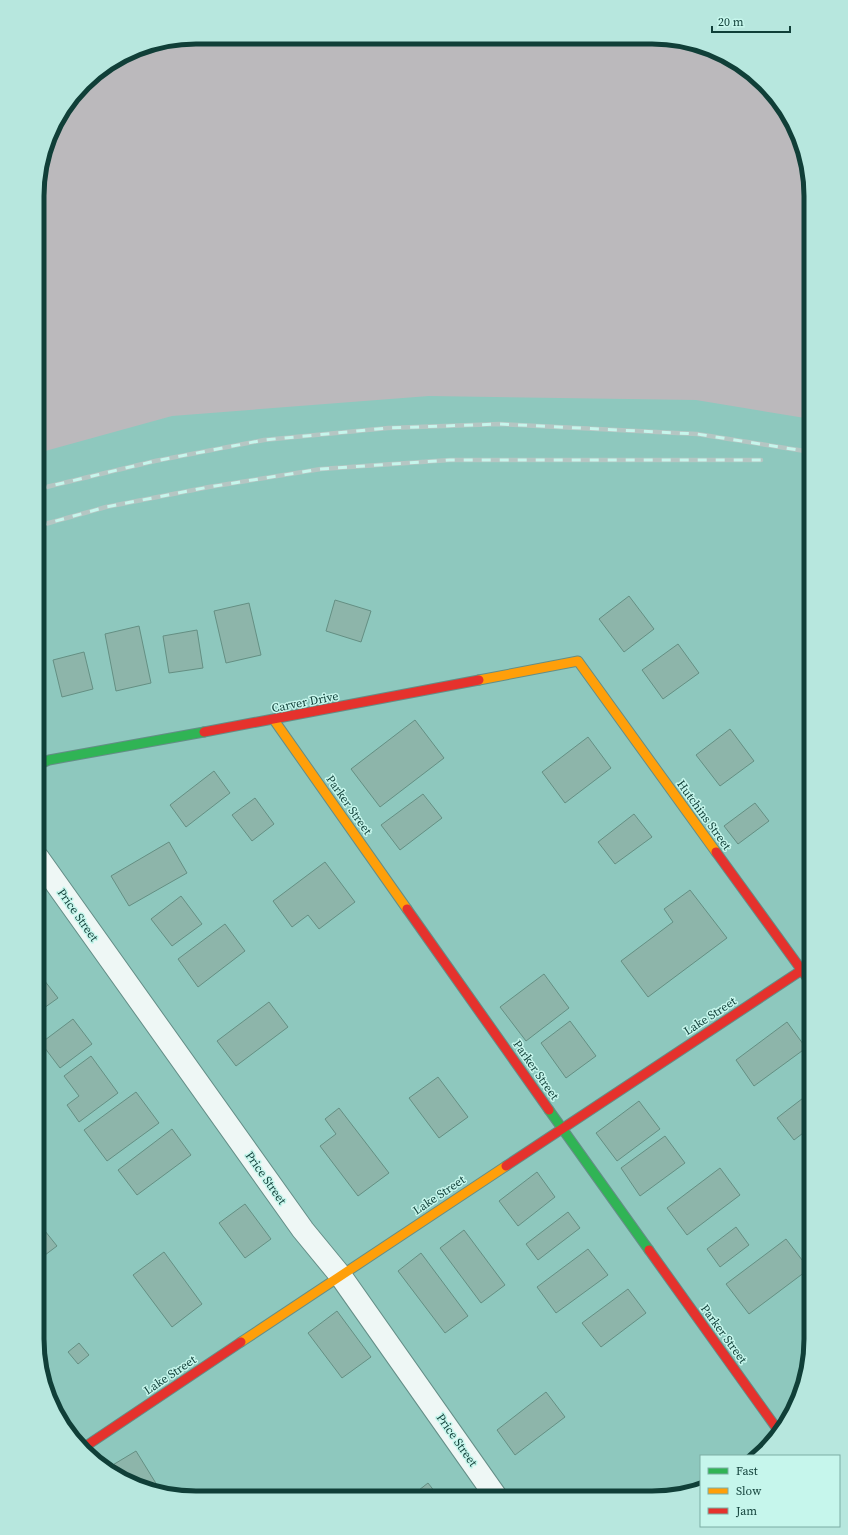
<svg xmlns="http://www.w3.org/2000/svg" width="848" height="1535" font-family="'Source Serif 4',serif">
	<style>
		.green { fill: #bbb9bc }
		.building { fill: #8db5aa; stroke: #648f83 }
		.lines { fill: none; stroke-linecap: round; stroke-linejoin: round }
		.street-casing { stroke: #648e87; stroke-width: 24 }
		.fast-casing { stroke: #648e87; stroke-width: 11 }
		.slow-casing { stroke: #648e87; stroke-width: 11 }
		.jam-casing { stroke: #648e87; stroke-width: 11 }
		.street { stroke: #eef7f5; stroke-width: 22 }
		.fast { stroke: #30b455; stroke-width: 9 }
		.slow { stroke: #ff9f0a; stroke-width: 9 }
		.jam { stroke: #e5322d; stroke-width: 9 }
		.rail-casing { stroke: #b5c6c3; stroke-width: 4.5 }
		.rail { stroke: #c6f6ec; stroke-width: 3; stroke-dasharray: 9; stroke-linecap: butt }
		.labels { text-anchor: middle; stroke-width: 3; stroke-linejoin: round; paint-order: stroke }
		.street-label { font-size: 12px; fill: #103f38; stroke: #c6f6ec }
		.rim { fill: none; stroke: #103f38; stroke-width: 5 }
	</style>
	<rect width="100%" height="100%" fill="#8ec8be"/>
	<!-- green -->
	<path class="green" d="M196 37 683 40 719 52 784 108 802 145 811 196V419L696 400 429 396 172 416 38 453V175L54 125 91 77 135 49Z"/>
	<!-- building -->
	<g class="building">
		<path d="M629 596 654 629 624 652 599 619Z"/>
		<path d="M335 600 371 611 361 642 326 631Z"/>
		<path d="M249 603 261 655 226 663 214 611Z"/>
		<path d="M139 626 151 683 116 691 105 634Z"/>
		<path d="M197 630 203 668 169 673 163 636Z"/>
		<path d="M678 644 699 673 663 699 642 670Z"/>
		<path d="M84 652 93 689 62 697 53 660Z"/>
		<path d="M415 720 444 758 380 807 351 769Z"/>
		<path d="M730 729 754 761 720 786 696 755Z"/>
		<path d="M588 737 611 768 565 803 542 772Z"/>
		<path d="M214 771 230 793 186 827 170 805Z"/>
		<path d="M423 794 442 818 400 850 381 825Z"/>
		<path d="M255 798 274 824 252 841 232 815Z"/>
		<path d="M755 803 769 821 738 844 724 826Z"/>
		<path d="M634 814 652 837 615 864 598 842Z"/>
		<path d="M169 842 187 873 129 906 111 876Z"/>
		<path d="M325 862 355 902 319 929 308 915 292 927 273 901Z"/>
		<path d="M690 890 727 938 648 997 621 961 673 922 664 909Z"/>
		<path d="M181 896 202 924 172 946 151 919Z"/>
		<path d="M225 924 245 951 198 987 178 959Z"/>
		<path d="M37 971 58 998 37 1013Z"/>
		<path d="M544 974 569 1008 526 1041 500 1007Z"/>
		<path d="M269 1002 288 1027 236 1066 217 1041Z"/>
		<path d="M73 1019 92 1044 60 1068 41 1043Z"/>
		<path d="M570 1021 596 1056 566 1078 541 1043Z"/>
		<path d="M787 1022 806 1048 754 1086 736 1060Z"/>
		<path d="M91 1056 118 1093 79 1122 67 1105 79 1096 64 1076Z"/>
		<path d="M438 1077 468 1117 439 1138 409 1098Z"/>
		<path d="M136 1092 159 1123 107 1161 84 1130Z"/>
		<path d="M811 1092V1127L794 1140 777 1118Z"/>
		<path d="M639 1101 660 1129 617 1161 596 1133Z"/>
		<path d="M339 1108 389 1173 358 1196 320 1146 336 1134 325 1119Z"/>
		<path d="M172 1129 191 1155 137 1195 118 1170Z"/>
		<path d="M665 1136 685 1163 640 1196 621 1168Z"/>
		<path d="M720 1168 740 1195 687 1235 667 1208Z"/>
		<path d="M537 1172 555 1197 518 1226 499 1201Z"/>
		<path d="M245 1204 271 1239 245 1258 219 1223Z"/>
		<path d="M568 1212 580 1228 538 1260 526 1244Z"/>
		<path d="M37 1221 57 1246 37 1261Z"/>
		<path d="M736 1227 749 1245 720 1267 707 1249Z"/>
		<path d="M464 1230 505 1285 481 1303 440 1248Z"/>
		<path d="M786 1239 809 1269 749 1314 726 1284Z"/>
		<path d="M588 1249 608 1275 556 1313 537 1287Z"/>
		<path d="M164 1252 202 1304 172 1327 133 1275Z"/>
		<path d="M421 1253 468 1316 445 1333 398 1271Z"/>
		<path d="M628 1289 646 1313 601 1347 582 1323Z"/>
		<path d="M337 1311 371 1357 342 1378 308 1333Z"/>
		<path d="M79 1343 89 1355 78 1364 68 1352Z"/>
		<path d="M546 1392 565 1417 515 1455 497 1430Z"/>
		<path d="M136 1451 157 1485 150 1490 135 1486 106 1469Z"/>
		<path d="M428 1483 439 1497H410Z"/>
	</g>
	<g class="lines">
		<!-- street casing -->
		<g class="street-casing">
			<path id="street" d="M38 858 303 1230 340 1275 497 1498"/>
		</g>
		<!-- fast casing -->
		<g class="fast-casing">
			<g id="fast">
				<path d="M38 765 49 760 204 732"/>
				<path d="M549 1110 649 1250"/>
			</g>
		</g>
		<!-- slow casing -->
		<g class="slow-casing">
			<g id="slow">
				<path d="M479 680 578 661 716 852"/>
				<path d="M274 720 407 909"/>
				<path d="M241 1342 506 1166"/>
			</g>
		</g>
		<!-- jam casing -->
		<g class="jam-casing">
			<g id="jam">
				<path d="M204 732 479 680"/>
				<path d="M716 852 811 983"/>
				<path d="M407 909 549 1110"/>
				<path d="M506 1166 811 964"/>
				<path d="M649 1250 780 1433"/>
				<path d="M83 1448 241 1342"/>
			</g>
		</g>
		<!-- street -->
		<use href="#street" class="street"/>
		<!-- fast -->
		<use href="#fast" class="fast"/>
		<!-- slow -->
		<use href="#slow" class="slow"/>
		<!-- jam -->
		<use href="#jam" class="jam"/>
		<!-- rail casing -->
		<g class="rail-casing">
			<g id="rail">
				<path d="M38 489 155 461 264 440 388 428 500 424 697 434 811 452"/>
				<path d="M38 526 106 507 209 487 321 469 450 460H761"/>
			</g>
		</g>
		<!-- rail -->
		<use href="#rail" class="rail"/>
	</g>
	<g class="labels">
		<!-- street labels -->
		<g class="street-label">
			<text transform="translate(305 702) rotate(-11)" y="4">Carver Drive</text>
			<text transform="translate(349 805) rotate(55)" y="4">Parker Street</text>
			<text transform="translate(704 815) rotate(54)" y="4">Hutchins Street</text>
			<text transform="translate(78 915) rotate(55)" y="4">Price Street</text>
			<text transform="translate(710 1016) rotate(-33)" y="4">Lake Street</text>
			<text transform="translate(536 1070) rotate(55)" y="4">Parker Street</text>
			<text transform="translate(266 1178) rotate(55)" y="4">Price Street</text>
			<text transform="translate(439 1195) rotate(-34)" y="4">Lake Street</text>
			<text transform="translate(724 1334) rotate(54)" y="4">Parker Street</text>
			<text transform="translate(170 1375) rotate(-34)" y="4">Lake Street</text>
			<text transform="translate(457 1440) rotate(55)" y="4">Price Street</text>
		</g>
	</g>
	<!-- crop -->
	<path d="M0 0H848V1535H0ZM196 44H652A152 152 0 0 1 804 196V1339A152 152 0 0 1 652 1491H196A152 152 0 0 1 44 1339V196A152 152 0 0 1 196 44Z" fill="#b7e7de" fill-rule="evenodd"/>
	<path class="rim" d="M196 44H652A152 152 0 0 1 804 196V1339A152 152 0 0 1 652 1491H196A152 152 0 0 1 44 1339V196A152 152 0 0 1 196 44Z"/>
	<!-- legend -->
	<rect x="700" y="1455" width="140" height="72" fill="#c6f6ec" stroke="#7dada4"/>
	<rect x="708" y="1468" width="20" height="6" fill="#30b455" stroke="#7dada4"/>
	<text x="736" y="1475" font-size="12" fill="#103f38">Fast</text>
	<rect x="708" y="1488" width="20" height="6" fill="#ff9f0a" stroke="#7dada4"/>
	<text x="736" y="1495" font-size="12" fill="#103f38">Slow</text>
	<rect x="708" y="1508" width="20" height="6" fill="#e5322d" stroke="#7dada4"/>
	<text x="736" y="1515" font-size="12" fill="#103f38">Jam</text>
	<!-- scale -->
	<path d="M712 26v6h78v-6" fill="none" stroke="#103f38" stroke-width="2"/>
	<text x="718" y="26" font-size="12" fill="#103f38" stroke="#c6f6ec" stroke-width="3" paint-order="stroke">20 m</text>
</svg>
